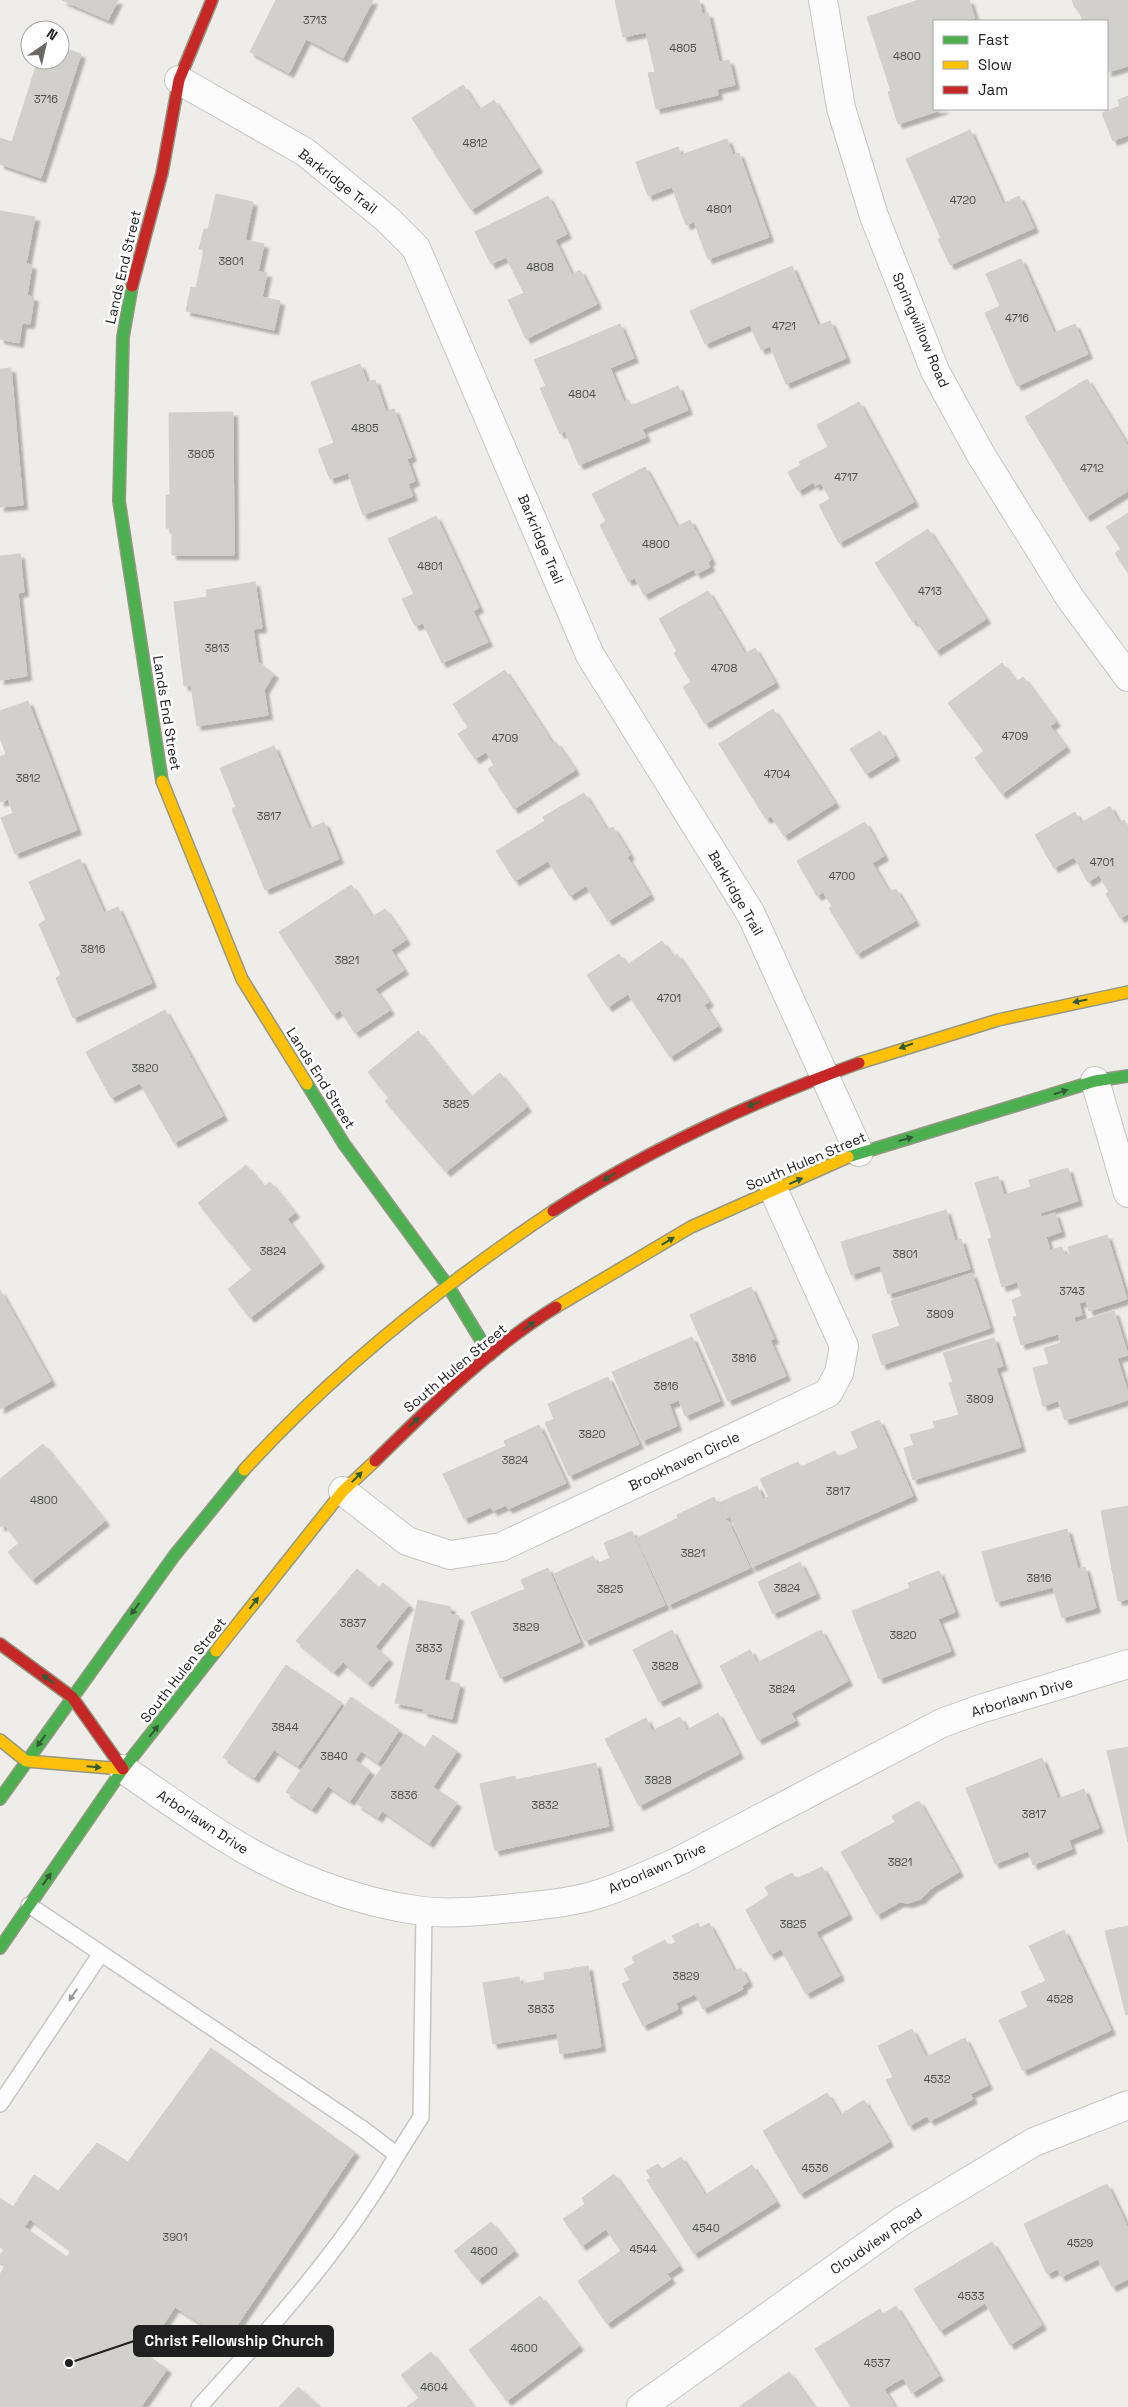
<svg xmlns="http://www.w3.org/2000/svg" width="1128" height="2407" font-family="'Space Grotesk',sans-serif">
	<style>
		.building { fill: #d1d0cd; stroke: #d1cfcb; fill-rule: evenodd; filter: url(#shadow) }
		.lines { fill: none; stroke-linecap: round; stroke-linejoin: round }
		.lane-casing { stroke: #c6c5c4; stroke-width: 18 }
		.street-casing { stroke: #c6c5c4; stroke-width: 30 }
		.fast-casing { stroke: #949882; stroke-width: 14 }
		.slow-casing { stroke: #949882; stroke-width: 14 }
		.jam-casing { stroke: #949882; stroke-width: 14 }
		.lane { stroke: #fcfcfc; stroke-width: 15 }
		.street { stroke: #fcfcfc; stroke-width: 28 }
		.fast { stroke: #4caf50; stroke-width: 11 }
		.slow { stroke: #ffc107; stroke-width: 11 }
		.jam { stroke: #c62828; stroke-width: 11 }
		.oneway { fill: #325a34 }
		.oneway2 { fill: #999 }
		.labels { text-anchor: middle; stroke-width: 5; stroke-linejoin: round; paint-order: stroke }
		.number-label { font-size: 11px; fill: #4d4d4c }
		.street-label { font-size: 14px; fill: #212121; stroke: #fff }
		.leader { fill: none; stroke: #212121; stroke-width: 2 }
		.callout-dot { fill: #212121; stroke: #fff; stroke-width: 2 }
		.callout { fill: #212121; stroke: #212121; stroke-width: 2 }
		.callout-label { font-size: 15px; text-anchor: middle; font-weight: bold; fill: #fff }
	</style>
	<defs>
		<filter id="shadow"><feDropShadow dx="4.5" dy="4.5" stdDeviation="1" flood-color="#0004"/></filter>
	</defs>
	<rect width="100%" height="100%" fill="#eeedea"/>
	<!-- building -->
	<g class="building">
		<path d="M62 0H118L108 20Z"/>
		<path d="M276 0H373L343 58 306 39 289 73 250 52Z"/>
		<path d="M615 0H699L702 14 708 13 719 62 729 60 735 85 717 89 718 95 656 109 648 73 655 72 646 32 623 37Z"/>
		<path d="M919 0H969L975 18 967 21H934V109H944L898 124 888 92 891 91 867 17Z"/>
		<path d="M1072 0H1128V66L1107 72V21H1083L1078 8H1075Z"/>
		<path d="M60 47 81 54 41 178 0 164V138L12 142 38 60H60Z"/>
		<path d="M463 85 479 110 494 100 538 168 471 210 412 118Z"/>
		<path d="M1128 96V135L1113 141 1102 113 1120 106 1118 100Z"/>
		<path d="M970 130 1003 204 1019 196 1034 228 950 265 938 239 941 238 906 159Z"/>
		<path d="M727 139 733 155 739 153 769 237 708 259 694 222 686 225 672 187 648 196 636 162 678 147 681 155Z"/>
		<path d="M216 194 253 202 245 240 264 244 258 272 267 273 262 297 280 301 274 330 186 311 191 287 196 288 204 250 199 249 204 229H208Z"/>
		<path d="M548 196 567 234 555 240 572 275 580 270 597 304 526 339 508 300 524 293 506 257 491 264 475 232Z"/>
		<path d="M0 211 35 217 26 264 32 265 27 296 34 297 30 324 22 323 19 343 0 339Z"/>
		<path d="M1021 259 1054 333 1075 324 1088 354 1017 386 985 313 1000 306 986 274Z"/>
		<path d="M792 266 818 326 830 321 846 358 786 384 770 346 761 350 750 325 705 344 690 311Z"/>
		<path d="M620 324 634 358 610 368 624 402 629 400 631 406 678 386 688 410 642 429 646 437 579 465 565 431 560 434 540 388 546 386 534 360Z"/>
		<path d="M360 364 367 382 375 380 386 412 394 409 412 457 407 459 415 481 408 484 413 496 363 515 348 473 330 479 318 449 334 443 311 382Z"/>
		<path d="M11 368 23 505 0 507V369Z"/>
		<path d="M1087 379 1128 446V491L1086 517 1025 417Z"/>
		<path d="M859 402 914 502 839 543 819 505 830 499 821 483 815 486 814 482 798 491 788 472 801 465 799 462 828 447 817 425Z"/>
		<path d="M233 412 234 555H172V528H166V495H170L169 413Z"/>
		<path d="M645 467 677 527 690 520 711 560 708 562 710 567 696 574 694 569 644 595 635 578 628 581 600 525 606 521 592 494Z"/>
		<path d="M1128 513V573L1115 553 1121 549 1106 527Z"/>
		<path d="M436 516 479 608 473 611 488 642 442 663 423 623 415 626 402 599 414 594 388 539Z"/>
		<path d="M928 529 986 619 936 651 916 620 913 622 875 563Z"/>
		<path d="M20 554 24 592 18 593 27 676 0 680V556Z"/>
		<path d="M255 582 262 628 253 629 258 662 274 674 264 690 268 715 197 726 191 685 184 686 174 602 207 597 206 590Z"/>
		<path d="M708 591 745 654 755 648 775 683 705 724 683 687 691 682 674 653 677 651 659 619Z"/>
		<path d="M1002 663 1016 682 1023 677 1056 722 1050 726 1066 747 1002 794 975 758 984 751 948 703Z"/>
		<path d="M505 670 553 744 556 742 575 770 514 809 488 769 494 765 486 752 475 759 458 734 468 727 453 704Z"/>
		<path d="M28 701 77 830 15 854 1 818 13 813 8 799 0 802V757L6 754 0 738V711Z"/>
		<path d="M773 709 835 803 784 836 771 816 766 819 719 744Z"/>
		<path d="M880 731 895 756 866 774 850 749Z"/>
		<path d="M274 746 309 829 324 822 339 859 265 890 232 809 236 807 220 768Z"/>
		<path d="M584 793 607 830 613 827 630 855 627 857 650 895 608 921 586 886 570 896 548 861 515 881 496 851 545 821 543 817Z"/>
		<path d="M1110 806 1119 823 1124 820 1128 827V914L1120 918 1106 894 1109 892 1099 875 1088 882 1074 857 1054 868 1035 835 1075 812 1081 823Z"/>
		<path d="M865 822 884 856 872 863 889 892 896 889 915 921 857 954 829 908 832 906 823 892 817 896 797 861Z"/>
		<path d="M80 859 104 913 118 907 152 983 73 1018 56 978 61 975 39 924 46 920 29 882Z"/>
		<path d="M351 885 372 917 385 909 406 940 391 950 404 970 375 989 390 1010 355 1033 340 1010 333 1015 279 932Z"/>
		<path d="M662 941 673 957 677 954 709 1002 704 1005 718 1026 670 1057 628 994 608 1007 587 975 619 954 627 965Z"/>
		<path d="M165 1010 223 1116 174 1143 140 1083 111 1098 86 1052Z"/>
		<path d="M418 1031 471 1097 500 1073 527 1107 446 1172 385 1101 389 1098 368 1072Z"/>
		<path d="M246 1165 264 1187 270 1182 295 1213 287 1219 320 1263 250 1318 228 1289 252 1270 198 1203Z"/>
		<path d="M1068 1168 1078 1201 1040 1213 1042 1217 1055 1213 1061 1232 1046 1237 1050 1250 1062 1247 1065 1255 1070 1254 1068 1247 1107 1235 1127 1299 1089 1311 1086 1301 1079 1303 1082 1315 1074 1317 1075 1323 1114 1311 1128 1355 1117 1358 1128 1393V1400L1065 1420 1058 1401 1043 1406 1033 1368 1049 1364 1044 1348 1061 1343 1058 1334 1021 1345 1013 1317 1017 1316 1012 1300 1022 1296 1017 1282 1002 1287 988 1239 992 1238 975 1183 998 1176 1004 1195 1031 1187 1029 1180Z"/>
		<path d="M946 1210 955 1241 961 1239 970 1269 888 1294 880 1265 851 1275 841 1242Z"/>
		<path d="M972 1273 990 1328 882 1365 872 1335 900 1326 891 1301Z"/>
		<path d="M751 1287 774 1339 770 1340 786 1376 728 1401 690 1315Z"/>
		<path d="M0 1290 51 1381 0 1409Z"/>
		<path d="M692 1337 720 1401 685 1416 679 1400 669 1404 677 1426 642 1441 612 1372Z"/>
		<path d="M994 1338 1003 1366 996 1368 1021 1447 913 1480 904 1448 914 1445 910 1435 935 1428 933 1422 959 1415 949 1383 953 1382 943 1353Z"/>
		<path d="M608 1377 639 1444 569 1476 545 1423 554 1419 548 1404Z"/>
		<path d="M879 1420 913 1496 752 1567 730 1516 726 1518 719 1503 757 1486 763 1499 769 1497 760 1479 798 1462 801 1467 835 1451 838 1457 858 1448 851 1432Z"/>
		<path d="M539 1425 566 1483 508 1509 506 1505 493 1511 491 1507 464 1519 443 1474 506 1446 504 1441Z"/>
		<path d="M43 1444 105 1521 32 1580 8 1552 19 1543 4 1524 0 1527V1479Z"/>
		<path d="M714 1497 726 1521H728L750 1568 668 1605 637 1538 678 1518 677 1515Z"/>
		<path d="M1128 1506V1599L1118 1601 1101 1511Z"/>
		<path d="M1067 1529 1078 1569 1085 1567 1096 1608 1062 1618 1053 1587 996 1602 982 1552Z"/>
		<path d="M632 1531 665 1605 585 1641 554 1574 593 1556 597 1564 610 1558 604 1543Z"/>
		<path d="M800 1562 816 1594 773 1614 758 1582Z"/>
		<path d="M548 1568 580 1642 500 1678 471 1612 525 1589 521 1580Z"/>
		<path d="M357 1569 379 1588 383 1583 409 1605 375 1647 389 1659 368 1683 343 1662 334 1672 296 1641Z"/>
		<path d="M939 1571 955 1612 938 1619 951 1651 879 1679 852 1611 910 1588 908 1583Z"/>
		<path d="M418 1600 451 1607 450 1614 459 1616 444 1680 460 1684 452 1719 423 1712 424 1709 395 1703Z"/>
		<path d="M672 1630 698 1683 659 1702 633 1650Z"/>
		<path d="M821 1630 848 1681 791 1713 795 1721 758 1740 720 1666 750 1650 757 1663Z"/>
		<path d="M286 1665 342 1703 298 1766 274 1750 254 1778 223 1757Z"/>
		<path d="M351 1697 399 1730 378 1763 361 1751 355 1760 370 1771 350 1801 328 1786 312 1809 286 1792Z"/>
		<path d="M718 1713 739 1754 639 1806 605 1739 646 1718 652 1731 680 1717 687 1730Z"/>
		<path d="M405 1734 425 1748 433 1735 457 1751 433 1787 457 1803 429 1843 382 1811 378 1818 357 1804Z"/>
		<path d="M1128 1747V1842L1107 1751Z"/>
		<path d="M1042 1758 1058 1799 1084 1789 1099 1828 1069 1840 1072 1849 1033 1865 1028 1851 995 1864 966 1788Z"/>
		<path d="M596 1763 609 1826 495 1851 480 1784 515 1776 516 1780Z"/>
		<path d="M919 1801 959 1872 932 1888 921 1899 908 1903 900 1902 877 1915 841 1852 895 1822 892 1816Z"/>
		<path d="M822 1867 848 1915 816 1932 840 1976 806 1994 781 1949 770 1955 746 1910 769 1895 765 1887 792 1873 796 1879Z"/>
		<path d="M698 1923 700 1928 709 1923 734 1971 741 1968 748 1982 742 1986 743 1989 703 2009 695 1994 676 2003 678 2009 643 2026 622 1984 630 1980 624 1969 635 1963 632 1957 665 1940 668 1946 676 1942 672 1936Z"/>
		<path d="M1128 1926V2014L1126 2015 1105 1931Z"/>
		<path d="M1064 1930 1111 2030 1023 2071 999 2020 1028 2007 1021 1992 1046 1981 1029 1946Z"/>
		<path d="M588 1966 601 2047 560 2054 557 2033 493 2044 483 1983 519 1977 520 1984 545 1980 544 1973Z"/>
		<path d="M912 2029 926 2057 965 2038 988 2085 970 2094 973 2099 930 2121 927 2116 909 2126 886 2080 893 2077 878 2046Z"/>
		<path d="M211 2048 355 2152 227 2340 175 2307 144 2353 167 2369 141 2407H0V2274L5 2267 0 2264V2255L4 2250 0 2247V2198L13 2207 34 2175 58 2191 97 2143 128 2162ZM30 2219 71 2250 67 2257 24 2227Z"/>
		<path d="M827 2093 840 2115 864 2100 889 2142 800 2194 763 2131Z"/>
		<path d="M681 2157 705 2195 752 2165 776 2202 694 2254 647 2180 651 2178 646 2171 658 2164 662 2169Z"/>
		<path d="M614 2174 679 2266 667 2274 671 2279 607 2324 578 2281 621 2251 606 2229 582 2246 563 2219 585 2204 582 2198Z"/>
		<path d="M1107 2184 1128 2228V2279L1112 2287 1098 2259 1061 2277 1058 2269 1047 2274 1024 2224Z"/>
		<path d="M491 2222 514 2251 478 2280 454 2251Z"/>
		<path d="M992 2242 1042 2325 1010 2345 985 2303 940 2331 914 2289Z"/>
		<path d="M540 2296 579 2346 507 2401 469 2350Z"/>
		<path d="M896 2306 939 2376 912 2393 903 2378 884 2389 895 2407H851L815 2349 880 2309 883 2314Z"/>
		<path d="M431 2352 474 2407H407L419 2398 401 2375Z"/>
		<path d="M789 2372 814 2407H739Z"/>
		<path d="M298 2387 320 2407H279Z"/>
	</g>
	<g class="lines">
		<!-- lane casing -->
		<g class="lane-casing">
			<g id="lane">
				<path d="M29 1905 363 2129 397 2155C344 2247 271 2328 199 2407"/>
				<path d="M0 2104 100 1955"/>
				<path d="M397 2155 421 2117 424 1911"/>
			</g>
		</g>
		<!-- street casing -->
		<g class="street-casing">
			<g id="street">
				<path d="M823 0 841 108 874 216 935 371 981 455 1070 598 1128 677"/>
				<path d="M179 80 305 152 387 219 416 248 590 655 751 914 859 1152"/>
				<path d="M1095 1081 1128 1193"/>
				<path d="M343 1491 407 1541 450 1555 501 1547 828 1393 839 1373 844 1346 774 1191"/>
				<path d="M123 1769C157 1792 190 1816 224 1837 282 1874 354 1902 422 1911 455 1915 491 1910 524 1907 549 1904 574 1902 599 1894 626 1885 653 1873 679 1861L942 1723 980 1709 1128 1664"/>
				<path d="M641 2407 902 2221 1034 2142 1128 2105"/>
			</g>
		</g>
		<!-- fast casing -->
		<g class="fast-casing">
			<g id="fast">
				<path d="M132 286 123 337 119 501 162 781"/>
				<path d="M307 1084 344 1144 448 1286 490 1355"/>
				<path d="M848 1157 1095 1081 1128 1076"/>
				<path d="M0 1799 174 1556 244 1470"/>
				<path d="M0 1948 123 1769 216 1651"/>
			</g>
		</g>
		<!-- slow casing -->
		<g class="slow-casing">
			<g id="slow">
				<path d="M162 781 242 979 307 1084"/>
				<path d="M859 1063 998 1020 1128 992"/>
				<path d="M556 1307 691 1227 848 1157"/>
				<path d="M244 1470C335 1370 441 1286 553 1211"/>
				<path d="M216 1651 343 1491 375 1461"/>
				<path d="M0 1740 26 1761 123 1769"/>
			</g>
		</g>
		<!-- jam casing -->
		<g class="jam-casing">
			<g id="jam">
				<path d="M132 286 162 173 179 80 212 0"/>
				<path d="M553 1211C649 1149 752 1102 859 1063"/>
				<path d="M375 1461C431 1406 488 1349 556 1307"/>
				<path d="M0 1644 72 1697 123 1769"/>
			</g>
		</g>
		<!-- lane -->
		<use href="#lane" class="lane"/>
		<!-- street -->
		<use href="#street" class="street"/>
		<!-- fast -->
		<use href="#fast" class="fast"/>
		<!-- slow -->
		<use href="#slow" class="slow"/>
		<!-- jam -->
		<use href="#jam" class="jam"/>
	</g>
	<!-- one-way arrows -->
	<defs><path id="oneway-solid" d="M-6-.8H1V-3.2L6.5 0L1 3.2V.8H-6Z" transform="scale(1.25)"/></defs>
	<g class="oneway">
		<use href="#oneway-solid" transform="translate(1080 1001) rotate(169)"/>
		<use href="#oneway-solid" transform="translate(906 1046) rotate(161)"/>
		<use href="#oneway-solid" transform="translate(1061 1092) rotate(-18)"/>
		<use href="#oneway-solid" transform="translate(754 1104) rotate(157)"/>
		<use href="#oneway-solid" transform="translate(906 1139) rotate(-16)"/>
		<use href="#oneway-solid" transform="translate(609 1177) rotate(149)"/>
		<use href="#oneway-solid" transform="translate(796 1181) rotate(-24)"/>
		<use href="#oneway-solid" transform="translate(668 1241) rotate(-31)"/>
		<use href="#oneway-solid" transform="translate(529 1326) rotate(-37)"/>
		<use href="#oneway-solid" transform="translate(414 1422) rotate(-43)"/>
		<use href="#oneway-solid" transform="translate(357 1477) rotate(-45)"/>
		<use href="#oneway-solid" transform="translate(254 1603) rotate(-52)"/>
		<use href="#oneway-solid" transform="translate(135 1609) rotate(126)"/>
		<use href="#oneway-solid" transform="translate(48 1679) rotate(-144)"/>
		<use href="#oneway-solid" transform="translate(154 1731) rotate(-52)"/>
		<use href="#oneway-solid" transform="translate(41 1741) rotate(126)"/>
		<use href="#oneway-solid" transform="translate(94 1767) rotate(5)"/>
		<use href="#oneway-solid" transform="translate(47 1879) rotate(-55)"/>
	</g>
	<use class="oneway2" href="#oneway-solid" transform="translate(73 1995) rotate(124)"/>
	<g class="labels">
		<!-- number labels -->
		<g class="number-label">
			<text x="315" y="24">3713</text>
			<text x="683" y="52">4805</text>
			<text x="907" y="60">4800</text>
			<text x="46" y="103">3716</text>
			<text x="475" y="147">4812</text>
			<text x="963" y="204">4720</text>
			<text x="719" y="213">4801</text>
			<text x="231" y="265">3801</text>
			<text x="540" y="271">4808</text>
			<text x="1017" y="322">4716</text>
			<text x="784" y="330">4721</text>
			<text x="582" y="398">4804</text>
			<text x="365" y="432">4805</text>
			<text x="201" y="458">3805</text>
			<text x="1092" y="472">4712</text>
			<text x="846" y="481">4717</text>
			<text x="656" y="548">4800</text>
			<text x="430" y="570">4801</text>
			<text x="930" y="595">4713</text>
			<text x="217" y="652">3813</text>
			<text x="724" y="672">4708</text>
			<text x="1015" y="740">4709</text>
			<text x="505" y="742">4709</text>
			<text x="777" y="778">4704</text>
			<text x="28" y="782">3812</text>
			<text x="269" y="820">3817</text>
			<text x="1102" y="866">4701</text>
			<text x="842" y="880">4700</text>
			<text x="93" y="953">3816</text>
			<text x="347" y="964">3821</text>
			<text x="669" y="1002">4701</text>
			<text x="145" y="1072">3820</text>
			<text x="456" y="1108">3825</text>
			<text x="273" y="1255">3824</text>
			<text x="905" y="1258">3801</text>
			<text x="1072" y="1295">3743</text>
			<text x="940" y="1318">3809</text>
			<text x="744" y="1362">3816</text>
			<text x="666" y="1390">3816</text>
			<text x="980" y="1403">3809</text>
			<text x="592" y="1438">3820</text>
			<text x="515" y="1464">3824</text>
			<text x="838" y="1495">3817</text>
			<text x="44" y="1504">4800</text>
			<text x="693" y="1557">3821</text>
			<text x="1039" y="1582">3816</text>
			<text x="787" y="1592">3824</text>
			<text x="610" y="1593">3825</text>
			<text x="353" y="1627">3837</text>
			<text x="526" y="1631">3829</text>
			<text x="903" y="1639">3820</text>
			<text x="429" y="1652">3833</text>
			<text x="665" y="1670">3828</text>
			<text x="782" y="1693">3824</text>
			<text x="285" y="1731">3844</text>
			<text x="334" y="1760">3840</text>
			<text x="658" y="1784">3828</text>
			<text x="404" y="1799">3836</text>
			<text x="545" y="1809">3832</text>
			<text x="1034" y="1818">3817</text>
			<text x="900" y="1866">3821</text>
			<text x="793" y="1928">3825</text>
			<text x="686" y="1980">3829</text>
			<text x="1060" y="2003">4528</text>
			<text x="541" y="2013">3833</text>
			<text x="937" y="2083">4532</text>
			<text x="815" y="2172">4536</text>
			<text x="706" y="2232">4540</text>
			<text x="175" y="2241">3901</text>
			<text x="1080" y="2247">4529</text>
			<text x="643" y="2253">4544</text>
			<text x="484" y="2255">4600</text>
			<text x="971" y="2300">4533</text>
			<text x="524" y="2352">4600</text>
			<text x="877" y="2367">4537</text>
			<text x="434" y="2391">4604</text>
		</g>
		<!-- street labels -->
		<g class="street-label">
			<text transform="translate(338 181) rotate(38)" y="5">Barkridge Trail</text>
			<text transform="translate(123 267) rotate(-77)" y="5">Lands End Street</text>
			<text transform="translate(921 330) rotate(67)" y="5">Springwillow Road</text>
			<text transform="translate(541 539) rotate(67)" y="5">Barkridge Trail</text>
			<text transform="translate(167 713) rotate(81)" y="5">Lands End Street</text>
			<text transform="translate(736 893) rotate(60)" y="5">Barkridge Trail</text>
			<text transform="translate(321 1078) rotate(58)" y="5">Lands End Street</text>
			<text transform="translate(806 1161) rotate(-23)" y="5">South Hulen Street</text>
			<text transform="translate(455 1368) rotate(-40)" y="5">South Hulen Street</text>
			<text transform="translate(684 1461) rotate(-25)" y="5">Brookhaven Circle</text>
			<text transform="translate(183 1670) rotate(-52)" y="5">South Hulen Street</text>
			<text transform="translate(1022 1697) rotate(-17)" y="5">Arborlawn Drive</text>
			<text transform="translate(203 1822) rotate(33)" y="5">Arborlawn Drive</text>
			<text transform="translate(657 1868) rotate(-24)" y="5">Arborlawn Drive</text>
			<text transform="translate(876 2241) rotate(-34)" y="5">Cloudview Road</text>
		</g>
	</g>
	<!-- callouts -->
	<path class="leader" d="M69 2363L134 2341"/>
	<circle class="callout-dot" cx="69" cy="2363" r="5"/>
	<rect class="callout" x="134" y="2326" width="199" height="30" rx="5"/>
	<g class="callout-label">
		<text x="234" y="2346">Christ Fellowship Church</text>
	</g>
	<!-- legend -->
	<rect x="933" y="20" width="175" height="90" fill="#ffffff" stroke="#a6a6a6"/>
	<rect x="943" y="36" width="25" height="8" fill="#4caf50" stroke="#a6a6a6"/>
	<text x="978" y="45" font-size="15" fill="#212121">Fast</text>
	<rect x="943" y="61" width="25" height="8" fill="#ffc107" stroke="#a6a6a6"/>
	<text x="978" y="70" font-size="15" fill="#212121">Slow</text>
	<rect x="943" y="86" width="25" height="8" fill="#c62828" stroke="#a6a6a6"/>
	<text x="978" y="95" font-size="15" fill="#212121">Jam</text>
	<!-- north arrow -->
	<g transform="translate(45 45) rotate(34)"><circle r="24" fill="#ffffff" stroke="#a6a6a6"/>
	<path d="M0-4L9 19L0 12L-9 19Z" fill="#696867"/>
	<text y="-8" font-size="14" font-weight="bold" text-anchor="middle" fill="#212121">N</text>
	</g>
</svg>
